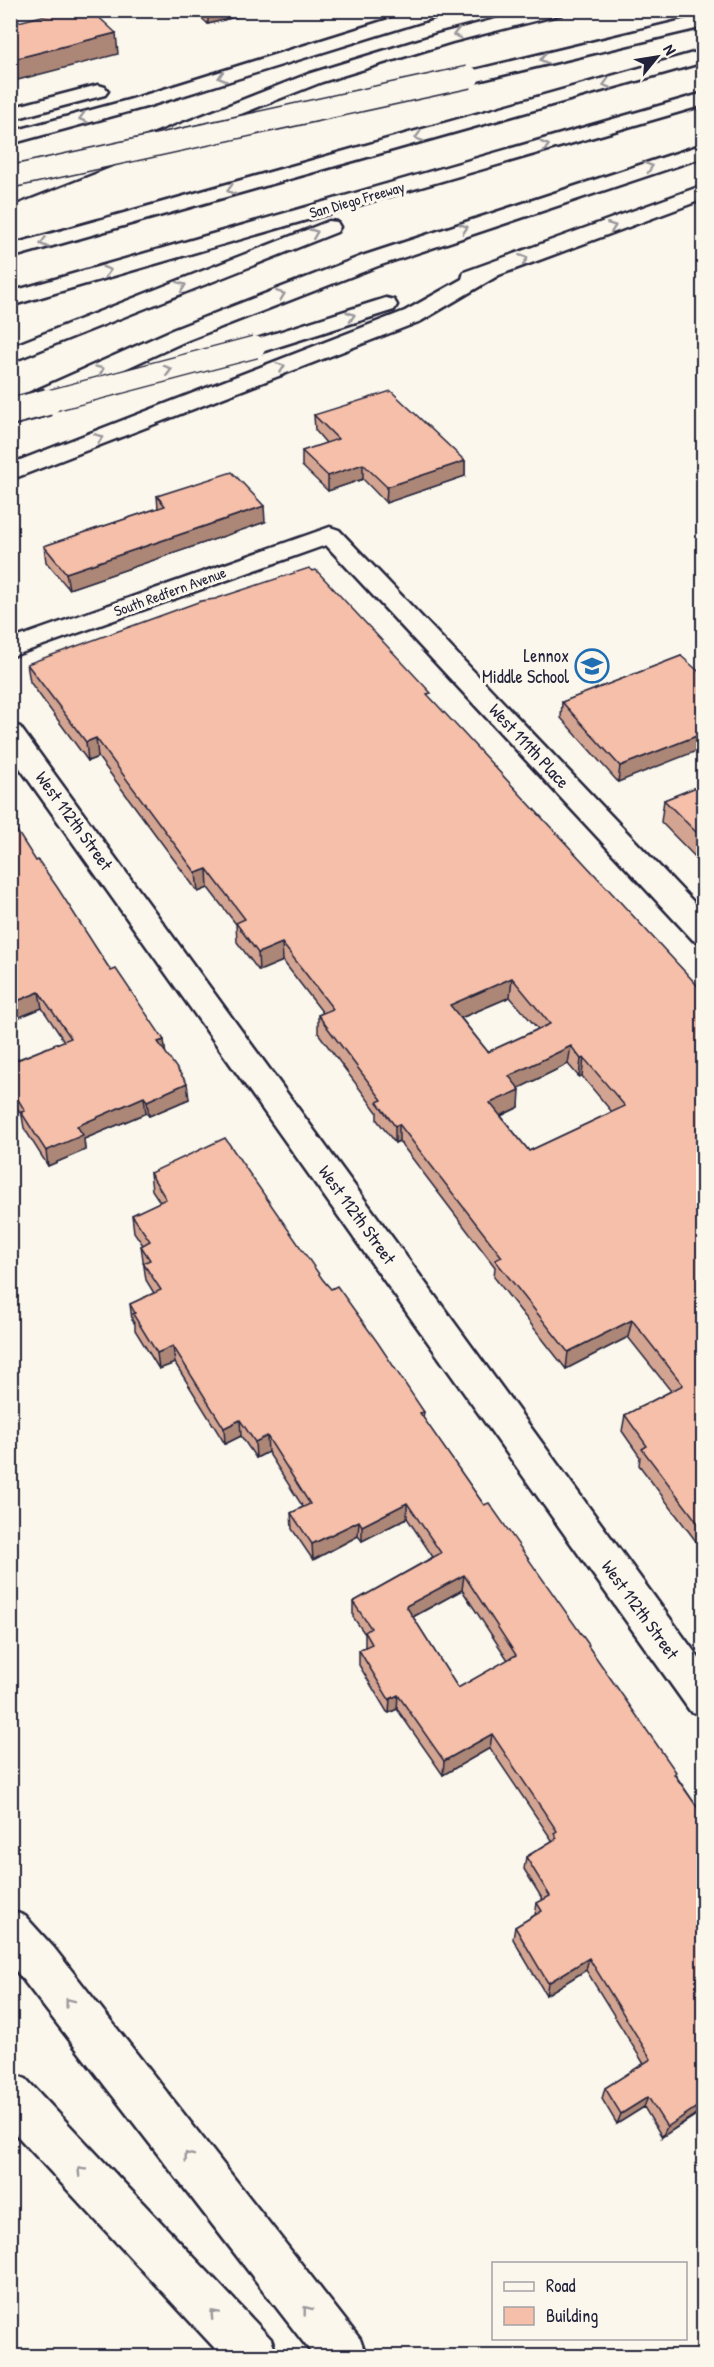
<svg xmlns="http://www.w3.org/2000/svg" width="714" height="2367" font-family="'Patrick Hand',sans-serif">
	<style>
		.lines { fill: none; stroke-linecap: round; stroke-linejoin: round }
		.minor-casing { stroke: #22223b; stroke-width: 5 }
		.secondary-casing { stroke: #22223b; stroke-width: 5 }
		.motorway-casing { stroke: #22223b; stroke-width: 5 }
		.minor { fill: #fbf7ec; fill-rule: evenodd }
		.secondary { fill: #fbf7ec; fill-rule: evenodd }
		.motorway { fill: #fbf7ec; fill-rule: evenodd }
		.motorway-bridge-far1-casing { stroke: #22223b; stroke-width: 24; stroke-linecap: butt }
		.motorway-bridge-casing { stroke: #22223b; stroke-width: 30; stroke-linecap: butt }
		.motorway-bridge-far1 { stroke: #fbf7ec; stroke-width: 21 }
		.motorway-bridge { stroke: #fbf7ec; stroke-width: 26 }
		.wall { fill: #d3a491; stroke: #22223b; stroke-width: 1.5; fill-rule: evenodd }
		.shaded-wall { fill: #ac8676; stroke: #22223b; stroke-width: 1.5 }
		.building { fill: #f5bfa9; stroke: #22223b; stroke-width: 1.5; fill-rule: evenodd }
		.oneway { stroke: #99979c }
		.labels { text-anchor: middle; stroke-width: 6; stroke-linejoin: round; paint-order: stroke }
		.far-street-label { font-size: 15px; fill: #22223b; stroke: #fbf7ec }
		.poi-label { font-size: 18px; fill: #22223b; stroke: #fbf7ec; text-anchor: end }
		.street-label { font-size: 18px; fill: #22223b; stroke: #fbf7ec }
	</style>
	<rect width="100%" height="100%" fill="#fbf7ec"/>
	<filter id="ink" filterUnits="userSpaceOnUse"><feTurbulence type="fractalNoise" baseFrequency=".0167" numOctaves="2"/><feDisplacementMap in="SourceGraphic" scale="12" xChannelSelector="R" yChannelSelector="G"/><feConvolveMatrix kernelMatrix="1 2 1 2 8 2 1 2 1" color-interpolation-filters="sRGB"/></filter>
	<g filter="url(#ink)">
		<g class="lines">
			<!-- minor casing -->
			<g class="minor-casing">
				<g id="minor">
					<path d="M330 527 339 530 704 913V943L693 940 326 545 10 657V640Z"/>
					<path d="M10 724 20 727 704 1665V1716L690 1711 10 754Z"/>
				</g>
			</g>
			<!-- secondary casing -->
			<g class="secondary-casing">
				<path id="secondary" d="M28 10H60L58 14 10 27V15Z"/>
			</g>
			<!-- motorway casing -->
			<g class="motorway-casing">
				<g id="motorway">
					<path d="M418 10H448L446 14 146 107 10 144V132L132 99Z"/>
					<path d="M531 10H564L562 14 452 42 322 82 10 205V191L308 74 438 34Z"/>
					<path d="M704 15V27L469 83 462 81 459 77 462 73Z"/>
					<path d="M704 50V62L10 258V245Z"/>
					<path d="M98 85 105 87 108 91 105 95 10 120V108Z"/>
					<path d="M704 93V105L10 306V292Z"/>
					<path d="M704 144V157L378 266 188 340 33 411 25 413 17 411 13 406 17 401 35 391 172 330 362 256Z"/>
					<path d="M704 185V199L499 275 421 321 10 480V464L405 311 462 279 464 272Z"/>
					<path d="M329 221 337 222 340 227 337 232 10 362V347Z"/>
					<path d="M386 298 394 300 397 305 394 310 255 354 247 352 244 347 247 342Z"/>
					<path d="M10 1910 25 1916 54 1948 360 2339 366 2356H314L10 1963Z"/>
					<path d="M10 2073 26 2079 271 2339 277 2356H222L10 2128Z"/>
				</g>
			</g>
			<!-- minor -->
			<use href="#minor" class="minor"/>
			<!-- secondary -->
			<use href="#secondary" class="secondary"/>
			<!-- motorway -->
			<use href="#motorway" class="motorway"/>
			<!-- motorway-bridge-far1 casing -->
			<g class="motorway-bridge-far1-casing">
				<g id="motorway-bridge-far1">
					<path d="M10 177 469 77"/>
					<path d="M42 403 255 347"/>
				</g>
			</g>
			<!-- motorway-bridge casing -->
			<g class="motorway-bridge-casing">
				<path id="motorway-bridge" d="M10 412 48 402"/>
			</g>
			<!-- motorway-bridge-far1 -->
			<use href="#motorway-bridge-far1" class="motorway-bridge-far1"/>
			<!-- motorway-bridge -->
			<use href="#motorway-bridge" class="motorway-bridge"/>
		</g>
		<!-- wall -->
		<g class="wall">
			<path d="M193 10H251V13L208 24Z"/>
			<path d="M314 415 465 461V476L386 503 363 479 328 491 302 466V451L326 443 315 430Z"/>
			<path d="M157 496 265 522 69 589 46 562 44 546 158 508Z"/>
			<path d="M681 656 618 782 561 718 562 702Z"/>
			<path d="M27 664 431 699 704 993V1552L639 1465 640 1457 622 1431 625 1415 671 1391 628 1337 566 1369 494 1277 495 1267 399 1141 395 1143 377 1120V1112L318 1033V1015L323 1013 283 961 259 971 237 942 236 924 208 888 198 892 98 757 88 761 30 682ZM510 997 538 1029 488 1052 461 1018ZM568 1064 579 1077 582 1076 612 1112 529 1151 501 1116 519 1107V1088Z"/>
			<path d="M704 784V866L661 822 664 800Z"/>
			<path d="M36 861 111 971 164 1040 165 1052 189 1099 149 1116 146 1113 84 1139 85 1150 48 1166 24 1128 22 1116 10 1097V1049L16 1060 64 1041 42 1008 10 1021Z"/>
			<path d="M150 1173 323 1280 424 1412 423 1418 484 1505 589 1648 704 1817V2110L662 2137 644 2107 617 2124 602 2099 605 2088 644 2064 586 1970 546 1995 513 1939 515 1927 535 1915 537 1903 543 1900 524 1869 526 1857 552 1841V1840L490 1748 443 1775 397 1709 389 1713 387 1712 359 1665V1650L365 1647V1634L353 1617V1602L433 1557 407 1518 362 1541 358 1536 313 1560 292 1529 291 1513 303 1507 268 1452 256 1458 241 1436 225 1444 175 1363 159 1369 135 1330V1324L132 1320 130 1304 154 1293 146 1280 141 1246 143 1245 134 1232 132 1215 160 1202 152 1190ZM462 1590 508 1660 458 1688 413 1617Z"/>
		</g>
		<!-- shaded-wall -->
		<g class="shaded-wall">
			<path d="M208 10H251V13L208 24Z"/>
			<path d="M116 33 118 54 10 82V60Z"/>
			<path d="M465 461V476L386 503 387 487Z"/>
			<path d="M363 464V479L328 491V476Z"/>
			<path d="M264 506 265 522 69 589 66 573Z"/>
			<path d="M704 733V748L618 782 620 766Z"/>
			<path d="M96 738 98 757 88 761 86 742Z"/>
			<path d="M207 869 208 888 198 892 196 873Z"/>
			<path d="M282 943 283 961 259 971 258 953Z"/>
			<path d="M512 978 510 997 449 1023 450 1005Z"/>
			<path d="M39 992 42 1008 10 1021V1004Z"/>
			<path d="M164 1040 166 1056 158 1042Z"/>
			<path d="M571 1046 568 1064 507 1094 509 1076Z"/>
			<path d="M15 1056 18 1072 10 1075V1058Z"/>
			<path d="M584 1058 582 1076 579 1077 581 1059Z"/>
			<path d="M187 1083 189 1099 149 1116 147 1101Z"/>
			<path d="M520 1090 519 1107 489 1121 490 1103Z"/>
			<path d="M144 1097 146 1113 84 1139 85 1150 48 1166 46 1151 77 1126Z"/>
			<path d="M399 1124V1141L395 1143V1126Z"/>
			<path d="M632 1320 628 1337 566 1369 568 1352Z"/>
			<path d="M173 1346 175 1363 159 1369 157 1353Z"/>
			<path d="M240 1420 241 1436 225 1444 224 1428Z"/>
			<path d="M267 1436 268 1452 256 1458 255 1442Z"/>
			<path d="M407 1503V1518L362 1541V1526Z"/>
			<path d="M359 1521 358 1536 313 1560 312 1544Z"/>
			<path d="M464 1575 462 1590 405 1621 406 1606Z"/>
			<path d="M398 1695 397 1709 389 1713 390 1699Z"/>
			<path d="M492 1734 490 1748 443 1775 444 1761Z"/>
			<path d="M589 1958 586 1970 546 1995 548 1983Z"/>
			<path d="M648 2097 644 2107 617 2124 621 2114Z"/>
			<path d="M704 2102 703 2109 662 2137 667 2127Z"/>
		</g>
		<!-- building -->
		<g class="building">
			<path d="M66 10H91L116 33 10 60V24Z"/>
			<path d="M391 391 465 461 387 487 363 464 328 476 302 451 338 439 314 415Z"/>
			<path d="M232 472 264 506 66 573 44 546 165 506 157 496Z"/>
			<path d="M309 568 312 571 316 570 431 693 427 694 687 974 704 993V1531L642 1449 647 1446 625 1415 683 1385 632 1320 568 1352 495 1260 502 1257 399 1124 395 1126 377 1102 382 1100 318 1015 333 1009 282 943 258 953 236 923 245 919 207 869 196 873 96 738 86 742 27 664 201 601 215 599ZM512 978 550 1024 488 1052 450 1005ZM571 1046 581 1059 584 1058 625 1106 529 1151 490 1103 520 1090 509 1076Z"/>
			<path d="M681 656 704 676V733L620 766 562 702Z"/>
			<path d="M704 784V840L664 800Z"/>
			<path d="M10 820 36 861 38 860 57 887 111 971 116 969 164 1040 158 1042 187 1083 147 1101 144 1097 77 1126 83 1135 46 1151 21 1112 25 1111 10 1086V1063L71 1038 39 992 10 1004Z"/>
			<path d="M10 1049 15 1056 10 1058Z"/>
			<path d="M225 1138 323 1280 331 1289 337 1286 378 1343 424 1412 420 1413 484 1505 489 1503 589 1645 588 1646 676 1772 674 1774 704 1817V2102L667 2127 648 2097 621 2114 605 2088 651 2059 589 1958 548 1983 515 1927 542 1911 537 1903 550 1896 526 1857 557 1838 554 1833 557 1831 492 1734 444 1761 398 1695 390 1699 388 1698 359 1650 372 1644 365 1632 371 1628 353 1602 441 1553 407 1503 362 1526 359 1521 312 1544 291 1513 310 1504 267 1436 255 1442 240 1420 224 1428 173 1346 157 1353 133 1314 135 1313 130 1304 161 1290 143 1263 150 1260 141 1246 150 1241 132 1215 166 1199 150 1173ZM464 1575 516 1655 458 1688 406 1606Z"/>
		</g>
		<!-- one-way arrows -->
		<defs><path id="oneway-chevron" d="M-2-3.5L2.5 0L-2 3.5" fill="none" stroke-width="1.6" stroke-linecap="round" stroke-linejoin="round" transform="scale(1.5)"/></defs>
		<g class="oneway">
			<use href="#oneway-chevron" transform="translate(457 34) rotate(166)"/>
			<use href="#oneway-chevron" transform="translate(544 59) rotate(167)"/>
			<use href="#oneway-chevron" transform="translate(222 77) rotate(163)"/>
			<use href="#oneway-chevron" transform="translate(607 84) rotate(164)"/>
			<use href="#oneway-chevron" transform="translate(83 118) rotate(164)"/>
			<use href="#oneway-chevron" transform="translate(419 137) rotate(164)"/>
			<use href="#oneway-chevron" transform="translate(545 146) rotate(-16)"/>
			<use href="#oneway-chevron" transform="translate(649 167) rotate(-18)"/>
			<use href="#oneway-chevron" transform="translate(231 190) rotate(164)"/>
			<use href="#oneway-chevron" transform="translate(612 227) rotate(-20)"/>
			<use href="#oneway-chevron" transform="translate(464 228) rotate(-19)"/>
			<use href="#oneway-chevron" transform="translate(314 233) rotate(-22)"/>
			<use href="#oneway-chevron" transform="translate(44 243) rotate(164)"/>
			<use href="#oneway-chevron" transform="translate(524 259) rotate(-20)"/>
			<use href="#oneway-chevron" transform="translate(107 271) rotate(-16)"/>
			<use href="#oneway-chevron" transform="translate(182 286) rotate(-21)"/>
			<use href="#oneway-chevron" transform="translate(281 295) rotate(-21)"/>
			<use href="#oneway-chevron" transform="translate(351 316) rotate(-18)"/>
			<use href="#oneway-chevron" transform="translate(281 367) rotate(-21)"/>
			<use href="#oneway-chevron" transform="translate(100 370) rotate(-24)"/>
			<use href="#oneway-chevron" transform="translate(168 370) rotate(-15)"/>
			<use href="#oneway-chevron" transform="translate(99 438) rotate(-21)"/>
			<use href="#oneway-chevron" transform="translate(69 2002) rotate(-128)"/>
			<use href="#oneway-chevron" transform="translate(188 2156) rotate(-128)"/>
			<use href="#oneway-chevron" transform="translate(81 2171) rotate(-133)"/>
			<use href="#oneway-chevron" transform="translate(307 2310) rotate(-128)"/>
			<use href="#oneway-chevron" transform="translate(214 2314) rotate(-133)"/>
		</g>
	</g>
	<!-- icons -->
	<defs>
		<g id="school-ring" transform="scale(1.725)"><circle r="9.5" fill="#fbf7ec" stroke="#1f6fb2" stroke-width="1.5"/><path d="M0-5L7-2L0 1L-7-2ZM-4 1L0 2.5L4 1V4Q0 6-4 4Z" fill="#1f6fb2"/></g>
	</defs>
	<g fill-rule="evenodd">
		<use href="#school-ring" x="592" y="666"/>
	</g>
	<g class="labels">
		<!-- far-street labels -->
		<g class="far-street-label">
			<text transform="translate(357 200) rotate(-16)" y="5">San Diego Freeway</text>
			<text transform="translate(170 592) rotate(-20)" y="5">South Redfern Avenue</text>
		</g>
		<!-- poi labels -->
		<g class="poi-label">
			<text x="569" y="662">Lennox<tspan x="569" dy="21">Middle School</tspan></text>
		</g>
		<!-- street labels -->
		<g class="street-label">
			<text transform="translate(529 746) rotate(47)" y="6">West 111th Place</text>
			<text transform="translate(74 821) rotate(54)" y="6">West 112th Street</text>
			<text transform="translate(357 1215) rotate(54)" y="6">West 112th Street</text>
			<text transform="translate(640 1610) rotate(54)" y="6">West 112th Street</text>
		</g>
	</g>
	<!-- margin -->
	<rect width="714" height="2367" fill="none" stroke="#fbf7ec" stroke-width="36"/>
	<rect x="18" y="18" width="678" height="2331" fill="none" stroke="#22223b" stroke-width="2" filter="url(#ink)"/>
	<!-- legend -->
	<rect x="492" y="2262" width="195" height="78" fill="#fbf7ec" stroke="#a4a2a5" stroke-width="1.5"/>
	<rect x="504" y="2282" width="30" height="9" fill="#fbf7ec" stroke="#a4a2a5" stroke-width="1.5"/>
	<text x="546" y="2292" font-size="18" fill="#22223b">Road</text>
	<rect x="504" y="2307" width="30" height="18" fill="#f5bfa9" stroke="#a4a2a5" stroke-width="1.5"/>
	<text x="546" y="2322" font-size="18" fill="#22223b">Building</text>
	<!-- north arrow -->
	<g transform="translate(657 57) rotate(60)" stroke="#fbf7ec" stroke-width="4.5" paint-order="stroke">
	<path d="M0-4.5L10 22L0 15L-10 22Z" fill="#22223b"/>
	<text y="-9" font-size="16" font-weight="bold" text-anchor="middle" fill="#22223b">N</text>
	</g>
</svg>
